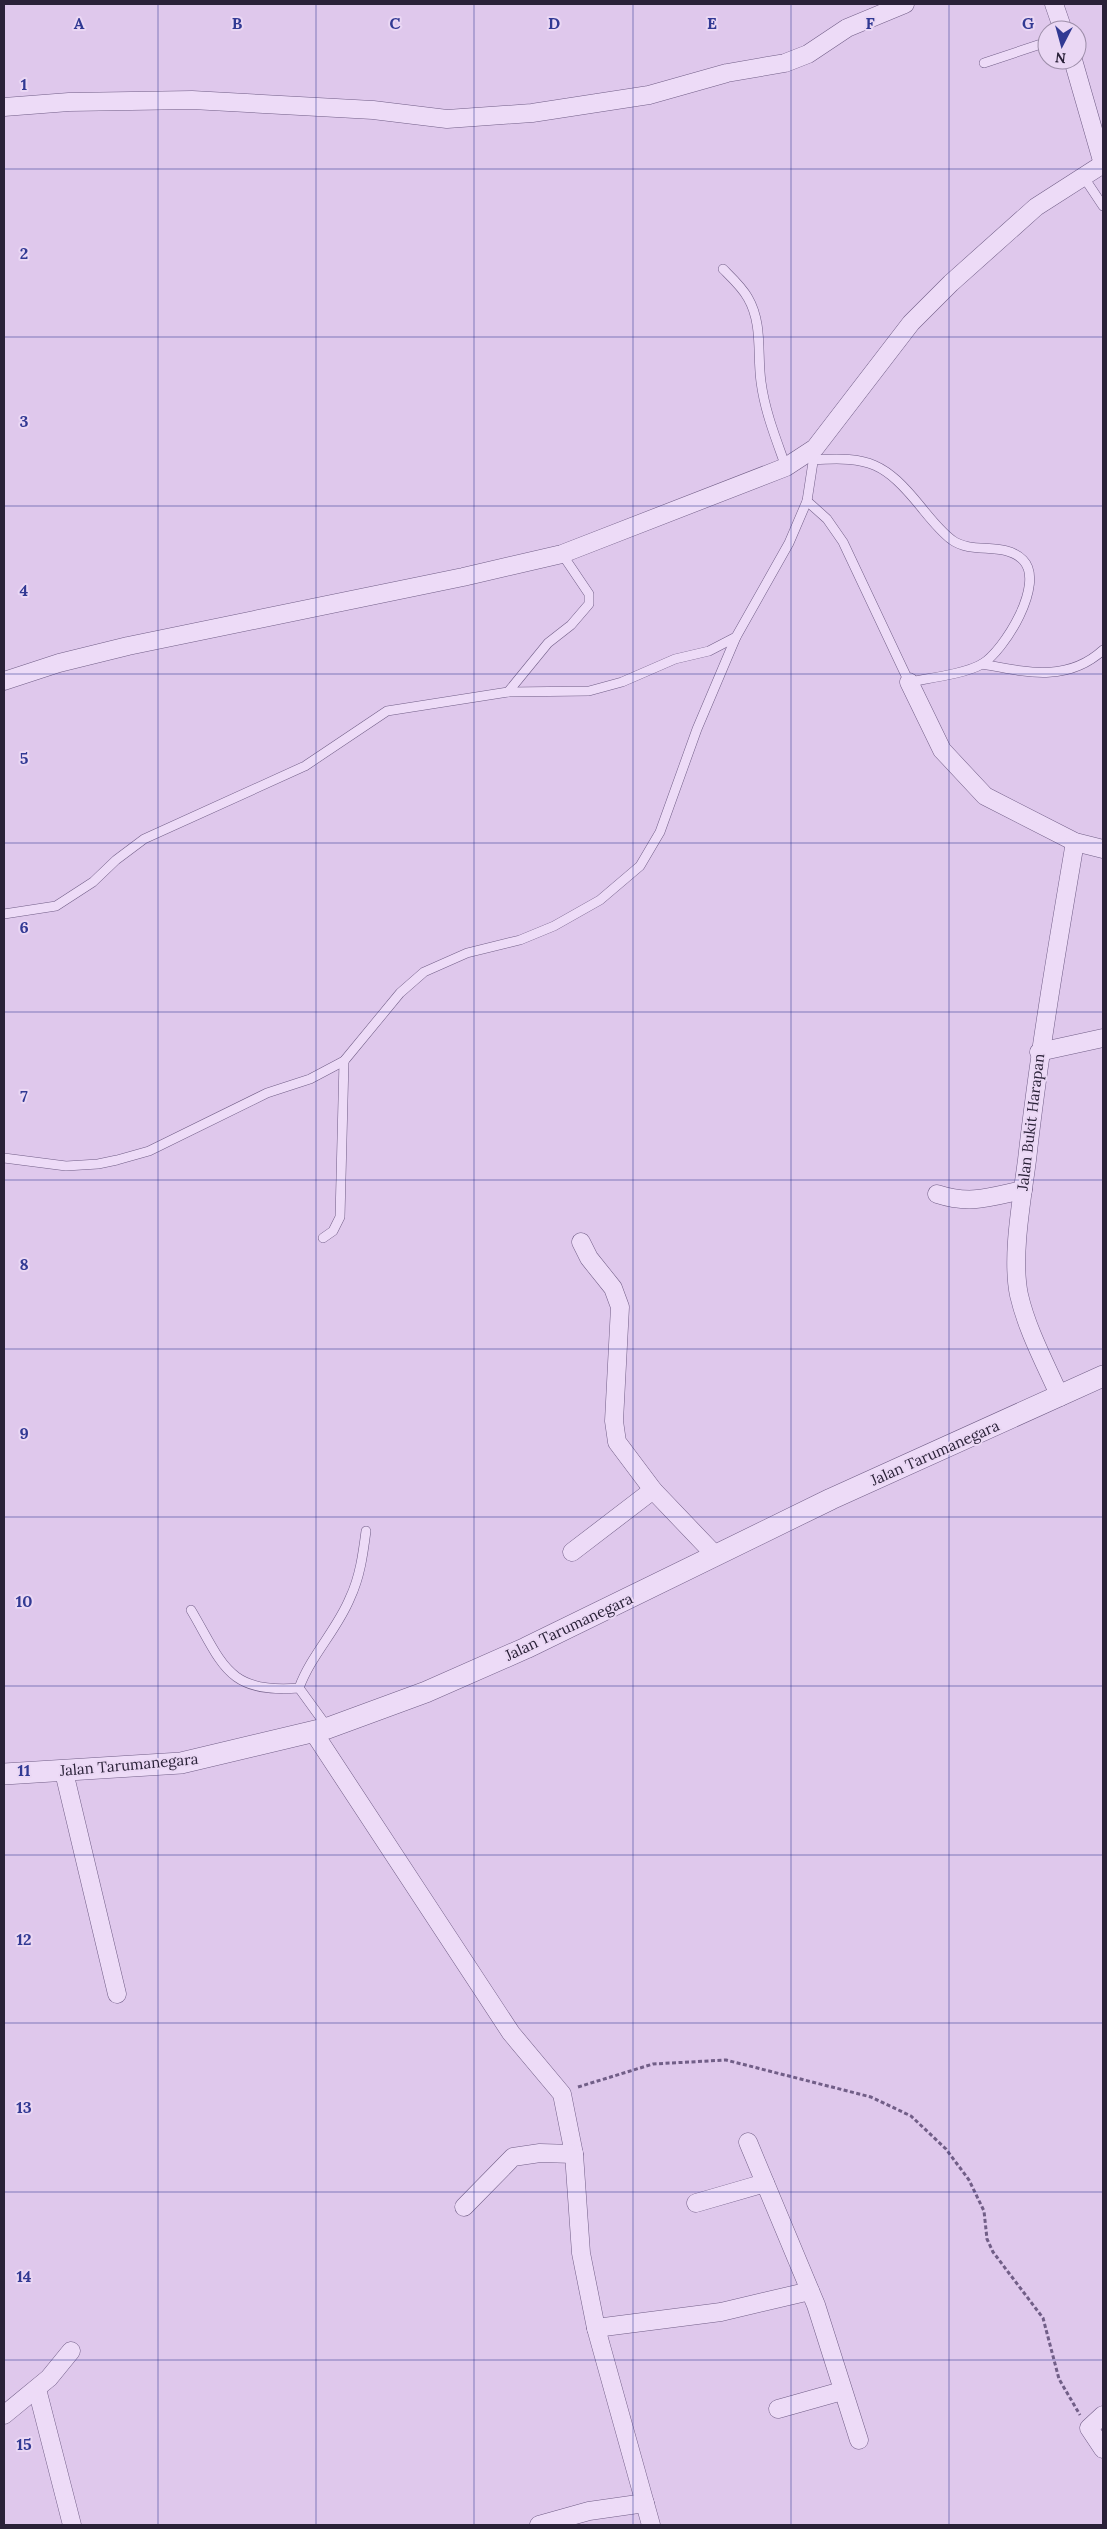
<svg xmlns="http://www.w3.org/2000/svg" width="1107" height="2529" font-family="Lora,serif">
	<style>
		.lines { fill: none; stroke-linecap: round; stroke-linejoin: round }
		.service-casing { stroke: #715e87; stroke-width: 10 }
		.minor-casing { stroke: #715e87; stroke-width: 19 }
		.tertiary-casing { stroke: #715e87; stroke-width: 22 }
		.path { stroke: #715e87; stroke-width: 3; stroke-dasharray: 4 2.5; stroke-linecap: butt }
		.service { stroke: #eddbf7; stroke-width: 9 }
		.minor { stroke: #eddbf7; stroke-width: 18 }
		.tertiary { stroke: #eddbf7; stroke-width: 21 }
		.grid { fill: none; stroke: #313993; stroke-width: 1; stroke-opacity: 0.55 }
		.labels { text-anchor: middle; stroke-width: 4; stroke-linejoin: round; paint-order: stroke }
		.street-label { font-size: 15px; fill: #2a2138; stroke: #ead7f4 }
		.grid-label { font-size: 16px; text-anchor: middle; font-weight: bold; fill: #313993; stroke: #ead7f4; stroke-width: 4; stroke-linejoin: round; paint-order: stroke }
	</style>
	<rect width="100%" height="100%" fill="#dfc8ec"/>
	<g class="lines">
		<!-- service casing -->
		<g class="service-casing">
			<g id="service">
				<path d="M984 63 1047 42"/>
				<path d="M1083 176 1103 206"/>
				<path d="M723 269C732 278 742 287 748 298 763 324 757 354 761 382 765 412 776 439 786 467"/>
				<path d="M807 501 827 519 843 542 909 682C929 678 965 674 982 664 1004 651 1046 583 1023 560 1004 541 973 555 952 540 940 531 930 518 921 507 885 463 870 456 813 460"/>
				<path d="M982 664C1025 672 1067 683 1103 650"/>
				<path d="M508 692 548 643 571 625 589 604V594L562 554"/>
				<path d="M4 914 56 906 93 882 116 860 144 839 305 766 387 711 508 692 589 691 622 682 675 659 709 651 736 637"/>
				<path d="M4 1158 66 1166 98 1164 117 1160 149 1151 267 1093 310 1079 344 1061 400 993 424 972 467 953 520 940 554 926 600 900 640 866 660 832 697 729 736 637 789 543 807 501 815 449"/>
				<path d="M323 1238 333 1231 340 1217 344 1061"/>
				<path d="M191 1610C223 1664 227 1694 299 1688L328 1728"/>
				<path d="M299 1688C311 1655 337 1630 350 1598 360 1577 363 1554 366 1531"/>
			</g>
		</g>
		<!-- minor casing -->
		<g class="minor-casing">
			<g id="minor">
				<path d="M1054 4 1063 30"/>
				<path d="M1073 60 1103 164"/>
				<path d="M4 107 69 102 192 100 373 110 447 119 532 113 649 95 727 73 785 63 808 54 847 28 905 4"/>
				<path d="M4 681 59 663 128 646 463 577 562 554 786 467 815 448 911 323 951 283 1036 207 1103 164"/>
				<path d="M909 682 942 750 985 796 1075 842 1103 849"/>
				<path d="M1039 1052 1103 1038"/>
				<path d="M937 1194C971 1205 990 1197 1023 1190"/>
				<path d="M581 1242 589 1258 613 1288 620 1307 614 1421 617 1442 653 1490 716 1556"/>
				<path d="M1060 1397C1046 1365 1027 1330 1019 1295 1011 1257 1022 1199 1027 1160 1039 1053 1057 948 1075 842"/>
				<path d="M572 1552 653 1490"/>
				<path d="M314 1733 511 2033 562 2094 574 2154 581 2253 596 2328 651 2525"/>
				<path d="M64 1772 117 1994"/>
				<path d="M748 2142 816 2305 859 2440"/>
				<path d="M696 2203 765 2183"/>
				<path d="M464 2207 513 2157 540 2153 574 2154"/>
				<path d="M596 2328 721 2312 810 2291"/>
				<path d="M37 2389 72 2525"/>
				<path d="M778 2409 842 2391"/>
				<path d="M4 2415 49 2378 71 2351"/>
				<path d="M1103 2415 1089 2428 1103 2449"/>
				<path d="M539 2525 589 2511 645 2503"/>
			</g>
		</g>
		<!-- tertiary casing -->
		<g class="tertiary-casing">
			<path id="tertiary" d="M4 1774 181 1763 328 1728 426 1692 526 1648 831 1499 1103 1376"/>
		</g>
		<!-- path -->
		<path class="path" d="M578 2087 653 2064 726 2060 871 2097 911 2116 946 2149 969 2180 984 2211 987 2239 993 2252 1043 2318 1059 2379 1080 2415"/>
		<!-- service -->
		<use href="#service" class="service"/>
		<!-- minor -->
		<use href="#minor" class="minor"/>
		<!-- tertiary -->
		<use href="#tertiary" class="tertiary"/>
	</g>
	<!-- grid -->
	<path class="grid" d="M158 4V2525M316 4V2525M474 4V2525M633 4V2525M791 4V2525M949 4V2525M4 169H1103M4 337H1103M4 506H1103M4 674H1103M4 843H1103M4 1012H1103M4 1180H1103M4 1349H1103M4 1517H1103M4 1686H1103M4 1855H1103M4 2023H1103M4 2192H1103M4 2360H1103"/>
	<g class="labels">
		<!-- street labels -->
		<g class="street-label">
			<text transform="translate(1031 1122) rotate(-83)" y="5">Jalan Bukit Harapan</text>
			<text transform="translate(935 1453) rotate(-24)" y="5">Jalan Tarumanegara</text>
			<text transform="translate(569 1627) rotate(-25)" y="5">Jalan Tarumanegara</text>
			<text transform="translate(129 1765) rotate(-5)" y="5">Jalan Tarumanegara</text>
		</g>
	</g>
	<g class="grid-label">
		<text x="79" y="29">A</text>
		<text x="237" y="29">B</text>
		<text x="395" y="29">C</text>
		<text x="554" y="29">D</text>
		<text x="712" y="29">E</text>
		<text x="870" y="29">F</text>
		<text x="1028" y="29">G</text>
		<text x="24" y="90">1</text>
		<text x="24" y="259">2</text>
		<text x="24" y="427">3</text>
		<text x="24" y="596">4</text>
		<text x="24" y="764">5</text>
		<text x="24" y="933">6</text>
		<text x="24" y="1102">7</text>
		<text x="24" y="1270">8</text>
		<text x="24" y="1439">9</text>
		<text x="24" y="1607">10</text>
		<text x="24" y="1776">11</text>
		<text x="24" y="1945">12</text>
		<text x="24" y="2113">13</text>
		<text x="24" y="2282">14</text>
		<text x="24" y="2450">15</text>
	</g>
	<!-- border -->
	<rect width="1107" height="2529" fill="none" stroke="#2a2138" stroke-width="10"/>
	<!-- north arrow -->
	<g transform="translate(1062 45) rotate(186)"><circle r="24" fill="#ead7f4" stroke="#9d8ea9"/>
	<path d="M0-4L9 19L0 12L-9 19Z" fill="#313993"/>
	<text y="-8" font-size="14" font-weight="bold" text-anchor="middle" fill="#2a2138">N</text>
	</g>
</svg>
